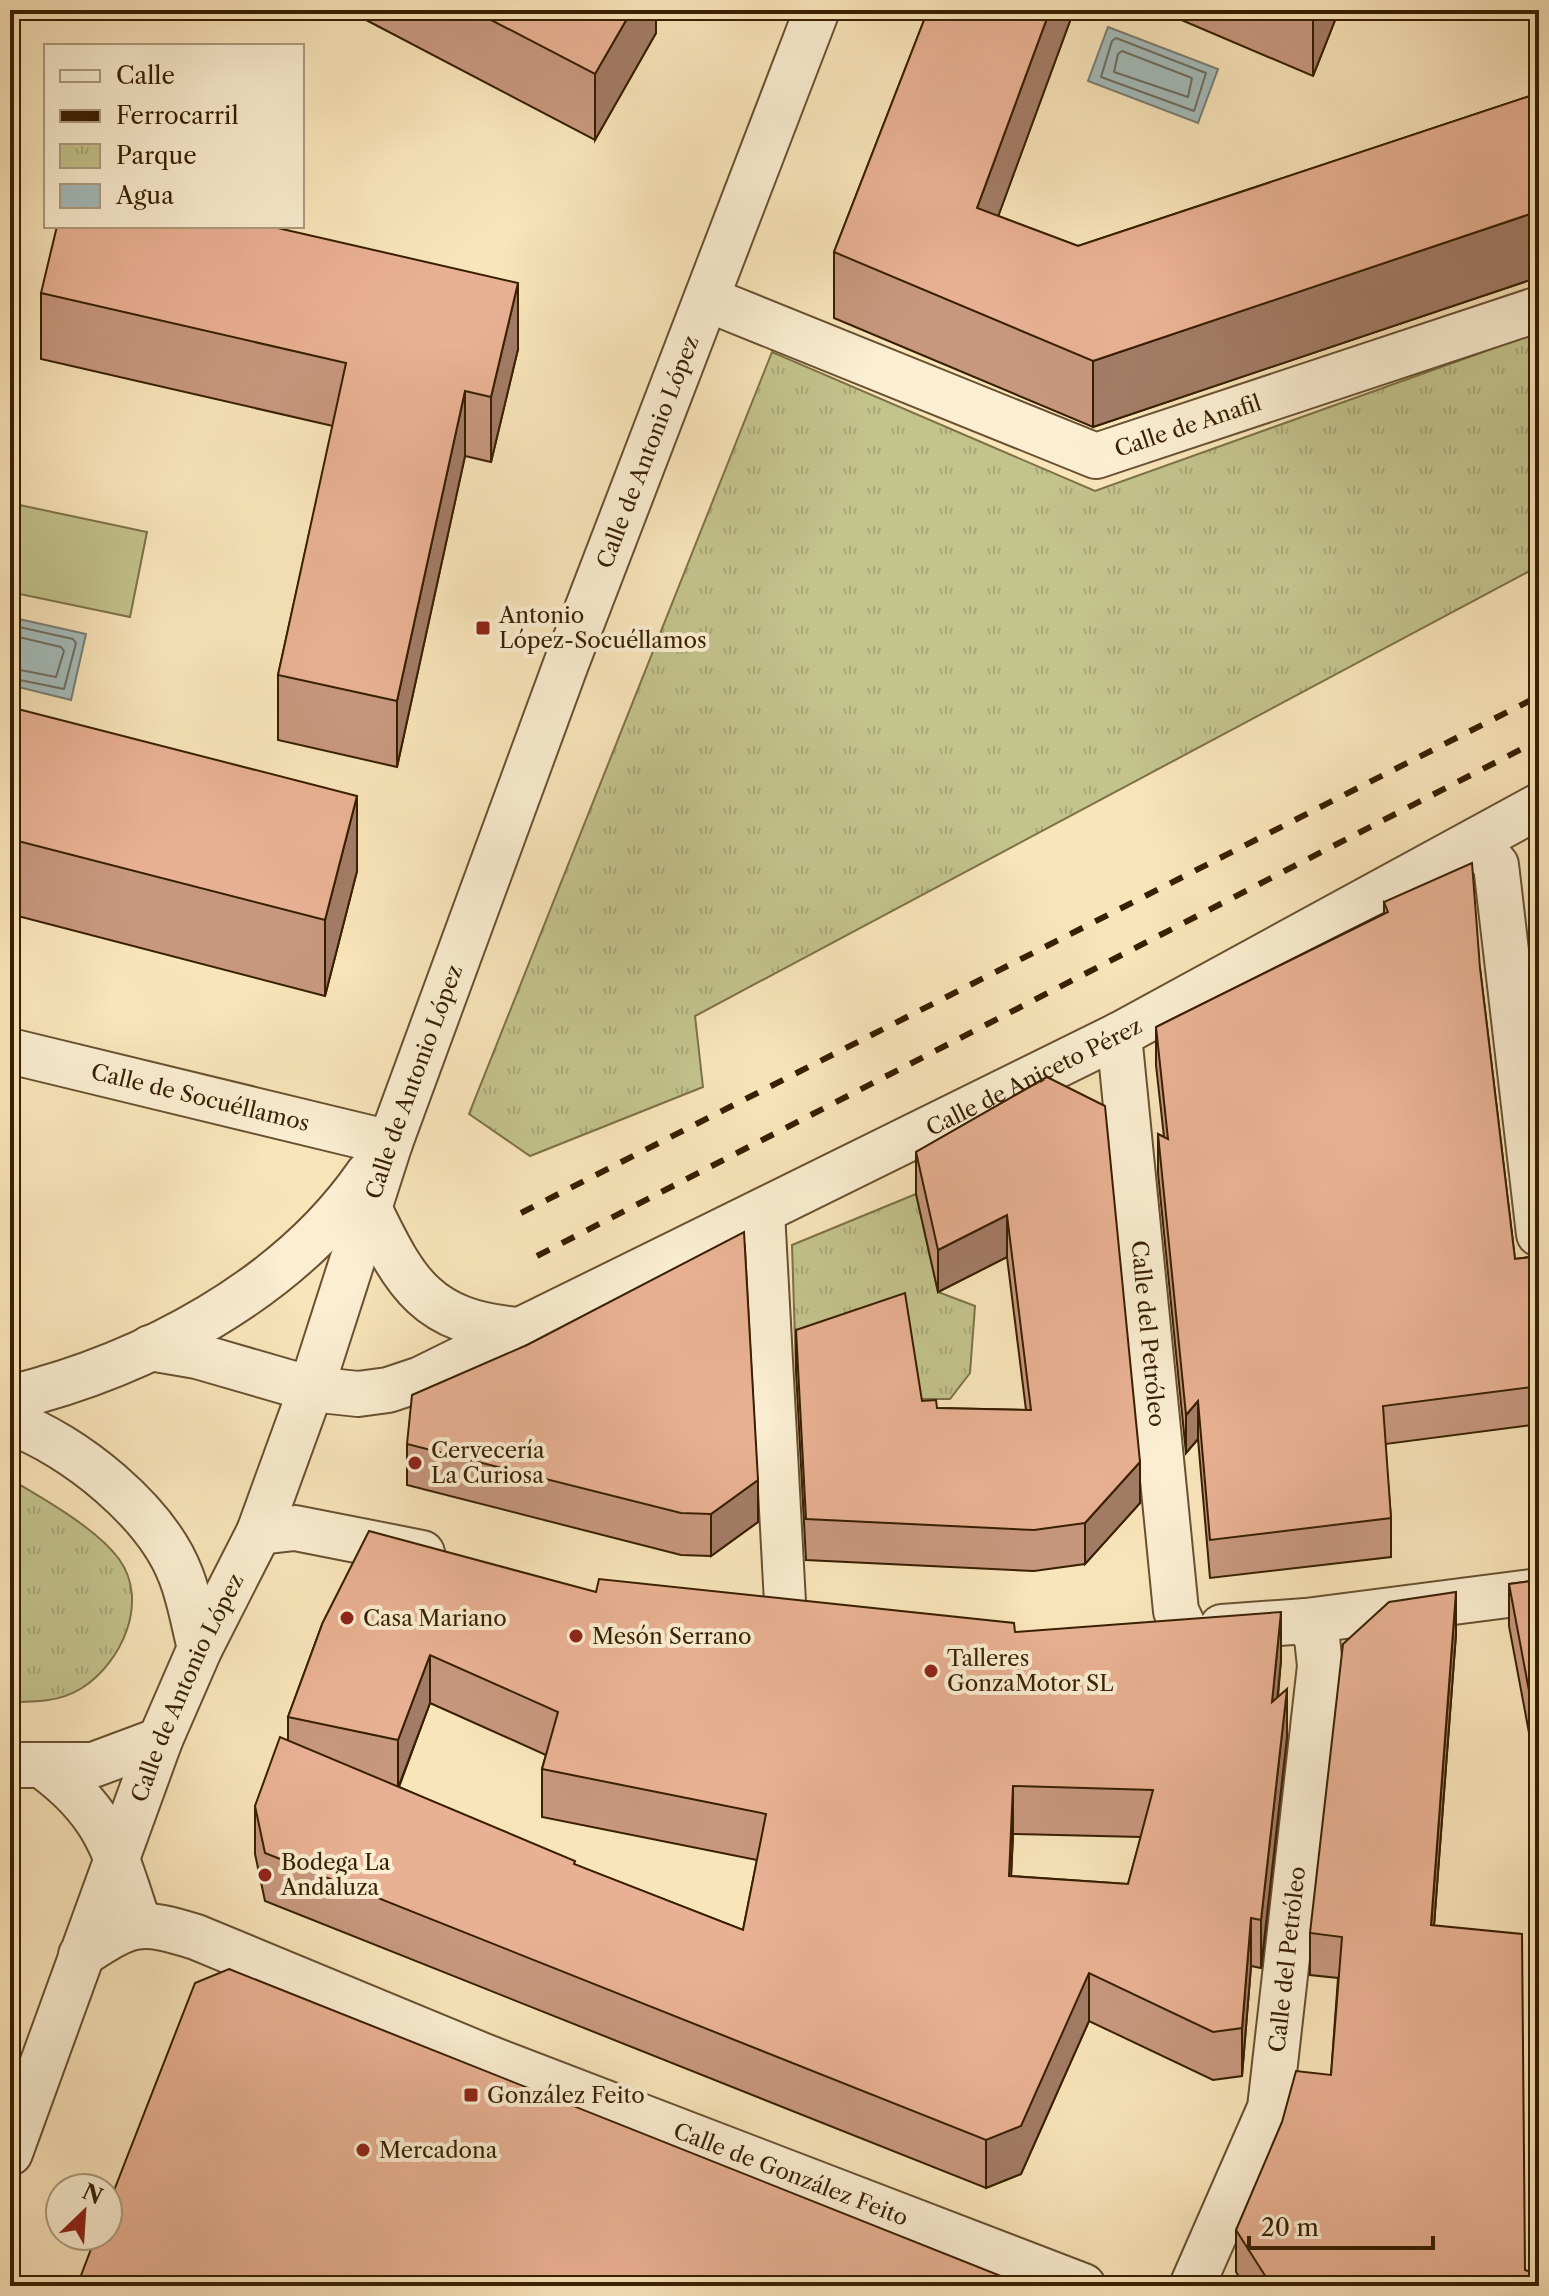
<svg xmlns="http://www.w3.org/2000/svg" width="1549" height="2296" font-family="'Libre Caslon Text',serif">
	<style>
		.park { fill: url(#park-tufts); stroke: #7e7147; stroke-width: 2 }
		.pitch { fill: #c3c38c; stroke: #7e7147; stroke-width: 2 }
		.water { fill: #a4bcbc; stroke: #797d72; stroke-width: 2 }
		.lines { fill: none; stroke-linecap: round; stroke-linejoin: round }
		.shore { stroke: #6e6e5f; stroke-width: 2 }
		.pedestrian-casing { stroke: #685030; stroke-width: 44 }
		.minor-casing { stroke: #685030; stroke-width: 48 }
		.tertiary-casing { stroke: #685030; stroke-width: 48 }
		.pedestrian { stroke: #fbeed2; stroke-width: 40 }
		.minor { stroke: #fbeed2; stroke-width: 44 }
		.tertiary { stroke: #fbeed2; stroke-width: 44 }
		.rail { stroke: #381f02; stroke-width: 6; stroke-dasharray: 14 14; stroke-linecap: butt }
		.wall { fill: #c8987e; stroke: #381f02; stroke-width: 2; fill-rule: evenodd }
		.shaded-wall { fill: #a37c67; stroke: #381f02; stroke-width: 2 }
		.building { fill: #e9b193; stroke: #381f02; stroke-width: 2; fill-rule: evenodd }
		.poi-dot { fill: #8f2418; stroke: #fbeed2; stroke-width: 3 }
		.labels { text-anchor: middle; stroke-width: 8; stroke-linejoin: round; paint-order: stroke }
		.street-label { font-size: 22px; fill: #381f02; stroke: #fbeed2 }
		.poi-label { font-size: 22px; fill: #381f02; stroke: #fbeed2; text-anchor: start }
	</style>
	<defs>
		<pattern id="park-tufts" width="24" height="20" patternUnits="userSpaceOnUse" patternTransform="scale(2)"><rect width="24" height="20" fill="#c3c38c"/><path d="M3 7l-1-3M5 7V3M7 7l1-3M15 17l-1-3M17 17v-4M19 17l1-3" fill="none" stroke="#a8a777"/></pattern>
	</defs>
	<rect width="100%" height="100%" fill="#f9e5ba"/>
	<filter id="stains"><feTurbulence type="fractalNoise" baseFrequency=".0025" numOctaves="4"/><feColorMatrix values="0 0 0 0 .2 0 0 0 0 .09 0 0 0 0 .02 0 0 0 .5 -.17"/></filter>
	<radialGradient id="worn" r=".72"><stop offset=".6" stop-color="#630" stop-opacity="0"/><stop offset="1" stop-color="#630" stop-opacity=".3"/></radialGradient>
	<!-- park -->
	<g class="park">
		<path d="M1539 332V566L695 1016 703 1087 530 1156 469 1114 772 352 1095 491Z"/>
		<path d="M916 1194 938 1292 975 1306 970 1373 950 1399H915L796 1371 792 1245Z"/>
		<path d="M10 1479C43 1498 97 1529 119 1559 150 1602 121 1663 82 1688 60 1702 35 1702 10 1702Z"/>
	</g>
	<!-- pitch -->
	<path class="pitch" d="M10 503 147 532 130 617 10 592Z"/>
	<!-- water -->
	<g class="water">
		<path d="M1108 27 1218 69 1198 123 1088 81Z"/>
		<path d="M10 617 86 634 71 700 10 685Z"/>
	</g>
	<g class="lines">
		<!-- shore -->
		<g class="shore">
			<path d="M1116 38 1206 73 1194 111 1101 77 1112 41Z"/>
			<path d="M1122 51 1192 78 1188 97 1114 72 1118 54Z"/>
			<path d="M10 625 73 639 76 643 64 689 10 678"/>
			<path d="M10 635 61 647 64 651 56 677 10 668"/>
		</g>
		<!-- pedestrian casing -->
		<g class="pedestrian-casing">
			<path id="pedestrian" d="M764 1212 786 1621"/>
		</g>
		<!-- minor casing -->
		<g class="minor-casing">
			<g id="minor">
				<path id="s1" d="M707 299 1096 456 1539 309"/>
				<path d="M1476 841 1496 865 1539 1234"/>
				<path id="s2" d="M1119 1035 1176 1611 1185 1630"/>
				<path id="s3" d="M10 1051 390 1143"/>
				<path d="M369 1208C406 1285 427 1322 518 1330"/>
				<path id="s4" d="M150 1348 197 1356 311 1389 358 1394 388 1390 421 1379 1119 1035 1539 806"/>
				<path d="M259 1532 295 1528 422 1553"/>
				<path d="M1222 1627 1306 1621 1539 1591"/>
				<path d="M44 1767C108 1814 115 1853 139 1924"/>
				<path id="s5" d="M81 1955C131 1922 139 1919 196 1937L486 2057 1083 2286"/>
				<path id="s6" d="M1192 2286 1270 2108 1320 1666 1317 1638 1306 1621"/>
			</g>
		</g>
		<!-- tertiary casing -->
		<g class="tertiary-casing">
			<g id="tertiary">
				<path d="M10 1398C145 1365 288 1290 368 1174"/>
				<path d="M10 1422C74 1445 157 1512 181 1576 190 1599 194 1625 200 1648"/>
				<path d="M10 1765H93L160 1740"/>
				<path id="s7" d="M10 2153 160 1740 200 1648 259 1532 311 1389 390 1143 566 664 817 10"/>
			</g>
		</g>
		<!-- pedestrian -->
		<use href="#pedestrian" class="pedestrian"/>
		<!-- minor -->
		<use href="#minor" class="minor"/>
		<!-- tertiary -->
		<use href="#tertiary" class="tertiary"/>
		<!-- rail -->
		<g class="rail">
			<path d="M521 1213 1539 696"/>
			<path d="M537 1256 1539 740"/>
		</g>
	</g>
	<!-- wall -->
	<g class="wall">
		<path d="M347 10H656V33L595 140Z"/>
		<path d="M928 10H1074L998 216 1078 246 1539 93V277L1093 427 834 318V252Z"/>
		<path d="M1158 10H1339L1313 76Z"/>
		<path d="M41 293 518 349 491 462 465 456 397 767 278 740V675L333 426 41 359Z"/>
		<path d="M10 707 357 871 325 996 10 914Z"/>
		<path d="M1384 902 1480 968 1515 1259 1539 1256V1424L1385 1444 1391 1518V1557L1210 1578 1198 1439 1186 1453 1158 1173V1134L1164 1137 1156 1065V1027L1384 913Z"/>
		<path d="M1047 1077 1140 1503 1085 1564 1034 1571 806 1560 796 1371V1330L922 1401 937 1408 1026 1410 1007 1257 938 1292 916 1194V1152Z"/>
		<path d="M527 1345 758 1522 711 1556 681 1555 407 1485V1444Z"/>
		<path d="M1539 1580V1786L1509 1626V1584Z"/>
		<path d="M596 1592 1015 1632 1281 1660 1278 1697 1287 1737 1261 1968 1251 1966 1242 2076 1213 2080 1089 2021 1021 2174 986 2188 265 1901 255 1854V1806L288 1740V1717L323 1622ZM430 1703 546 1755 542 1769V1817L757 1860 743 1930 575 1865 399 1787ZM1013 1834 1141 1837 1128 1884 1011 1876Z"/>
		<path d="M1456 1634 1434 1925 1525 2270 1539 2286H1245L1236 2272V2230L1331 2075 1338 1978 1310 1975V1933Z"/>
	</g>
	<!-- shaded-wall -->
	<g class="shaded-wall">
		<path d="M632 10H656V33L595 140V74Z"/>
		<path d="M1050 10H1074L977 274V208Z"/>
		<path d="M1313 10H1339L1313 76Z"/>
		<path d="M1539 211V277L1093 427V361Z"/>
		<path d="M518 283V349L491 462V397Z"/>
		<path d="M465 391V456L397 767V701Z"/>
		<path d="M357 796V871L325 996V920Z"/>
		<path d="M1007 1215V1257L938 1292V1250Z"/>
		<path d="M1198 1401V1439L1186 1453V1415Z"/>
		<path d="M1140 1462V1503L1085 1564V1523Z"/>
		<path d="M758 1480V1522L711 1556V1514Z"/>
		<path d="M1456 1592V1634L1431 1966V1925Z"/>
		<path d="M1281 1612V1660L1272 1750V1702Z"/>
		<path d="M430 1655V1703L398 1788V1740Z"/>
		<path d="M1287 1689V1737L1261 1968V1920Z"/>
		<path d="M1013 1786V1834L1009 1924V1876Z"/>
		<path d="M1251 1918V1966L1242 2076V2028Z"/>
		<path d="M1089 1973V2021L1021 2174 986 2188V2140Z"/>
	</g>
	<!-- building -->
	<g class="building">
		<path d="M472 10H632L595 74Z"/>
		<path d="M928 10H1050L977 208 1078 246 1539 93V211L1093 361 834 252Z"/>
		<path d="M57 226H269L518 283 491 397 465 391 397 701 278 675 346 363 41 293Z"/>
		<path d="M10 707 357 796 325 920 10 839Z"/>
		<path d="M1472 863 1480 968 1515 1259 1539 1256V1386L1383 1406 1391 1518 1210 1540 1198 1401 1186 1415 1158 1134 1168 1139 1156 1027 1388 912 1384 902Z"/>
		<path d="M1047 1077 1105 1106 1140 1462 1085 1523 1034 1530 806 1519 796 1330 905 1293 922 1401 936 1400 937 1408 1031 1410 1007 1215 938 1250 916 1152Z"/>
		<path d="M744 1232 758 1480 711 1514 681 1513 407 1444 412 1395 527 1345Z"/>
		<path d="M369 1531 596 1592 599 1579 1014 1623 1015 1632 1281 1612 1272 1702 1287 1689 1261 1920 1251 1918 1242 2028 1213 2032 1089 1973 1021 2126 986 2140 265 1853 255 1806 280 1737 575 1861 574 1864 743 1930 766 1814 542 1769 558 1712 430 1655 398 1740 288 1717 323 1622ZM1013 1786 1153 1790 1128 1884 1009 1876Z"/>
		<path d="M1539 1580V1744L1509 1584Z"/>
		<path d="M1456 1592 1431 1925 1522 1934 1525 2270 1539 2275V2286H1275L1271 2285 1236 2230 1282 2122 1296 2071 1331 2075 1342 1937 1310 1933 1343 1644 1389 1602Z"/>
		<path d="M229 1969 1026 2286H77L96 2236H108V2206L195 1983Z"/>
	</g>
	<!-- markers -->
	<g class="poi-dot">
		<rect x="475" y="620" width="16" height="16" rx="4"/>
		<circle cx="415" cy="1463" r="8"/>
		<circle cx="347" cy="1618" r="8"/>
		<circle cx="576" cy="1636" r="8"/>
		<circle cx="931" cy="1671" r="8"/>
		<circle cx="265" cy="1875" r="8"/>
		<rect x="463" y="2087" width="16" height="16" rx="4"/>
		<circle cx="363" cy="2150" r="8"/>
	</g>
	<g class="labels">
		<!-- street labels -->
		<g class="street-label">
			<text dy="8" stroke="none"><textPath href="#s1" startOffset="516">Calle de Anafil</textPath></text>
			<text dy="8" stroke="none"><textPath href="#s7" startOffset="1818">Calle de Antonio López</textPath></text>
			<text dy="8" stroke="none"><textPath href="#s4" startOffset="962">Calle de Aniceto Pérez</textPath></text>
			<text dy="8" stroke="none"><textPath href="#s7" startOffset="1146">Calle de Antonio López</textPath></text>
			<text dy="8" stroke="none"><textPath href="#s3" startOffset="196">Calle de Socuéllamos</textPath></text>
			<text dy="8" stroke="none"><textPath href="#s2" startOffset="300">Calle del Petróleo</textPath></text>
			<text dy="8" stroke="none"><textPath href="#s7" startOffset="498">Calle de Antonio López</textPath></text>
			<text dy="8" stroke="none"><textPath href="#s6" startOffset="344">Calle del Petróleo</textPath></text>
			<text dy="8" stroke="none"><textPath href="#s5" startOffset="764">Calle de González Feito</textPath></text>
		</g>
		<!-- poi labels -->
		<g class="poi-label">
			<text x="499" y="623">Antonio<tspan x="499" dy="25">López-Socuéllamos</tspan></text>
			<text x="431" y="1458">Cervecería<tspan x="431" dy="25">La Curiosa</tspan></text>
			<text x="363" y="1626">Casa Mariano</text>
			<text x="592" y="1644">Mesón Serrano</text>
			<text x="947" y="1666">Talleres<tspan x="947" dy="25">GonzaMotor SL</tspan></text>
			<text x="281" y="1870">Bodega La<tspan x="281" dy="25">Andaluza</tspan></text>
			<text x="487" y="2103">González Feito</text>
			<text x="379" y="2158">Mercadona</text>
		</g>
	</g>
	<!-- margin -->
	<rect width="1549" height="2296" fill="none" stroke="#f9e5ba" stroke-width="40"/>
	<rect x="12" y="12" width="1525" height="2272" fill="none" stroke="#381f02" stroke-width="4"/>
	<rect x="20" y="20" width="1509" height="2256" fill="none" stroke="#381f02" stroke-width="2"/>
	<!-- legend -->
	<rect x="44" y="44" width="260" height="184" fill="#fbeed2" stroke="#ad9b7f" stroke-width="2"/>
	<rect x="60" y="70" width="40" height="12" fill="#fbeed2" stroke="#ad9b7f" stroke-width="2"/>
	<text x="116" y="84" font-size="24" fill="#381f02">Calle</text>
	<rect x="60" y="110" width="40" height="12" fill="#381f02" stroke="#ad9b7f" stroke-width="2"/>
	<text x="116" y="124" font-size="24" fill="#381f02">Ferrocarril</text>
	<rect x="60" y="144" width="40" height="24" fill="url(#park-tufts)" stroke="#ad9b7f" stroke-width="2"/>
	<text x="116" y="164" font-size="24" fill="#381f02">Parque</text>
	<rect x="60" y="184" width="40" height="24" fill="#a4bcbc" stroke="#ad9b7f" stroke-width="2"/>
	<text x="116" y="204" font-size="24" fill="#381f02">Agua</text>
	<!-- north arrow -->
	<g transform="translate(84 2212) rotate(25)"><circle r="38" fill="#fbeed2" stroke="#ad9b7f" stroke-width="2"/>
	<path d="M0-6L14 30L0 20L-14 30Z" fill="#8f2418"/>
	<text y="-12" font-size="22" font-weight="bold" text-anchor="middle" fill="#381f02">N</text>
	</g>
	<!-- scale -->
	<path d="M1249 2236v12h184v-12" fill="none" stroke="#381f02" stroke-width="4"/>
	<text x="1261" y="2236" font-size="24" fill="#381f02" stroke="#fbeed2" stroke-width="6" paint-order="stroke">20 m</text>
	<rect width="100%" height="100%" filter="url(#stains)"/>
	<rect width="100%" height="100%" fill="url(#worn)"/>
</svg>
